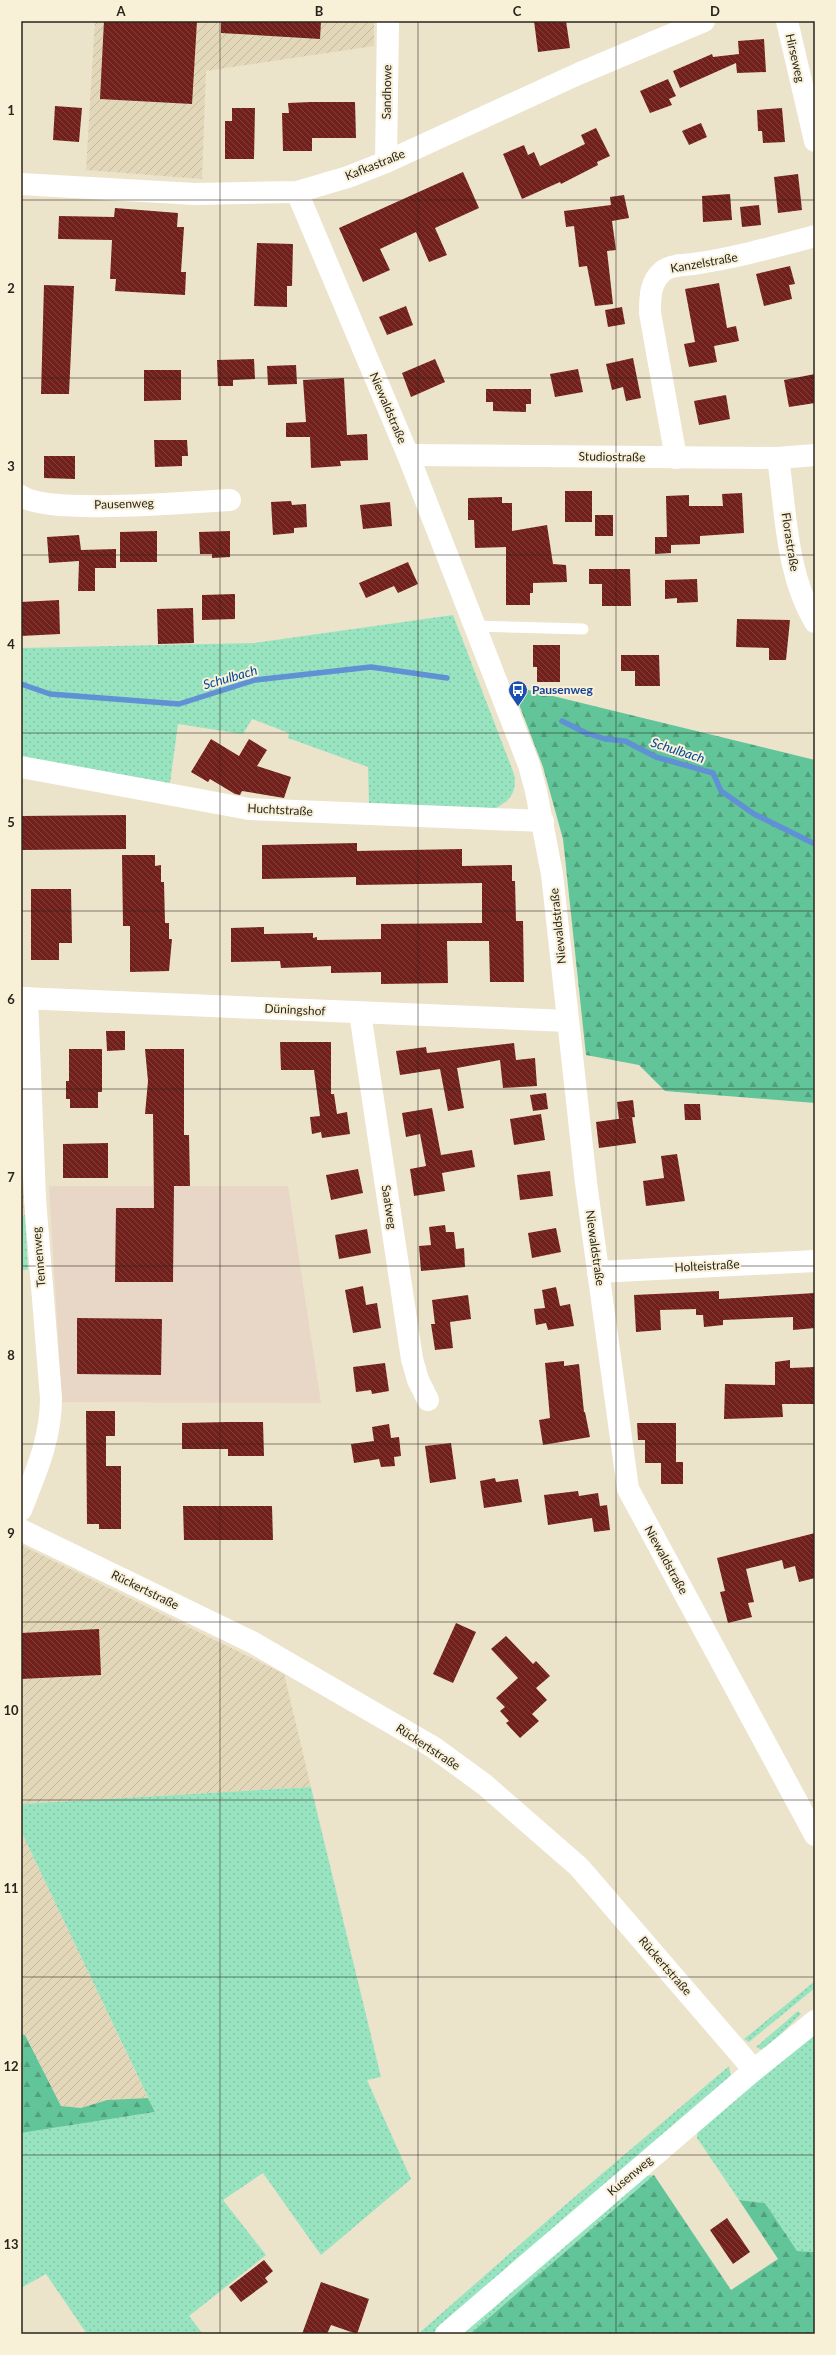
<svg xmlns="http://www.w3.org/2000/svg" width="836" height="2355" font-family="Lato,sans-serif">
	<style>
		.commercial { fill: #e8d6c6 }
		.industrial { fill: url(#industrial-furrows) }
		.grass { fill: url(#grass-dots) }
		.forest { fill: url(#forest-firs) }
		.lines { fill: none; stroke-linecap: round; stroke-linejoin: round }
		.stream { stroke: #6091d5; stroke-width: 5.5 }
		.building { fill: url(#building-back-hatch) }
		.lane { stroke: #fff; stroke-width: 11 }
		.street { stroke: #fff; stroke-width: 22 }
		.secondary { stroke: #fff; stroke-width: 22 }
		.grid { fill: none; stroke: #28251c; stroke-width: 1; stroke-opacity: 0.55 }
		.labels { text-anchor: middle; stroke-width: 4; stroke-linejoin: round; paint-order: stroke }
		.street-label { font-size: 12px; fill: #28251c; stroke: #f9f0d8 }
		.transit-label { font-size: 12px; font-weight: bold; fill: #164399; stroke: #f9f0d8; text-anchor: start }
		.water-label { font-size: 13px; font-style: italic; fill: #004898; stroke: #f9f0d8 }
		.neatline { fill: none; stroke: #28251c; stroke-width: 1.5 }
		.grid-label { font-size: 13px; text-anchor: middle; font-weight: bold; fill: #28251c }
	</style>
	<defs>
		<pattern id="industrial-furrows" width="10" height="10" patternUnits="userSpaceOnUse"><rect width="10" height="10" fill="#e3d7b9"/><path d="M-1 1l2-2M0 10L10 0M9 11l2-2" fill="none" stroke="#c3b89e"/></pattern>
		<pattern id="grass-dots" width="8" height="8" patternUnits="userSpaceOnUse"><rect width="8" height="8" fill="#99e4c0"/><path d="M2 2h.1M6 6h.1" fill="none" stroke="#84c3a4" stroke-width="1.8" stroke-linecap="round"/></pattern>
		<pattern id="forest-firs" width="22" height="20" patternUnits="userSpaceOnUse"><rect width="22" height="20" fill="#62c599"/><path d="M5 1l3.5 6h-7zM16 11l3.5 6h-7z" fill="#51a07c"/></pattern>
		<pattern id="building-back-hatch" width="6" height="6" patternUnits="userSpaceOnUse"><rect width="6" height="6" fill="#71201c"/><path d="M-1 5l2 2M0 0l6 6M5-1l2 2" fill="none" stroke="#80403c"/></pattern>
	</defs>
	<rect width="100%" height="100%" fill="#ece3cb"/>
	<!-- commercial -->
	<path class="commercial" d="M49 1186H288L321 1403 62 1402Z"/>
	<!-- industrial -->
	<g class="industrial">
		<path d="M95 21H374V46L206 71 202 179 86 170Z"/>
		<path d="M21 1139 25 1216H21Z"/>
		<path d="M21 1545 284 1674 311 1787 21 1804Z"/>
		<path d="M21 1831 148 2098 107 2100 81 2108 61 2106 25 2035 21 2034Z"/>
	</g>
	<!-- grass -->
	<g class="grass">
		<path d="M453 615 514 774C517 792 511 800 496 808L369 803 368 767 288 738 289 733 252 719 243 734 178 724 170 783 21 759V648L254 643Z"/>
		<path d="M21 1216H25L28 1270H21Z"/>
		<path d="M311 1787 381 2077 367 2080 411 2179 321 2255 263 2173 223 2200 266 2255 189 2316 203 2334H87L46 2274 21 2288V2133L155 2112 21 1831V1804Z"/>
		<path d="M815 1981V1988L749 2042 744 2039Z"/>
		<path d="M798 2011 801 2014 764 2051 756 2047Z"/>
		<path d="M815 2034V2252L797 2251 765 2203 739 2200 697 2138 698 2130Z"/>
		<path d="M729 2066 731 2078 433 2334H418L564 2206Z"/>
		<path d="M654 2175 470 2334H458L645 2176Z"/>
	</g>
	<!-- forest -->
	<g class="forest">
		<path d="M512 686 815 760V1103L665 1091 639 1065 586 1055 563 839 543 767Z"/>
		<path d="M21 2034 25 2035 61 2106 81 2108 107 2100 148 2098 155 2112 21 2133Z"/>
		<path d="M654 2175 731 2290 778 2259 739 2200 765 2203 797 2251 815 2252V2334H470Z"/>
	</g>
	<g class="lines">
		<!-- stream -->
		<g class="stream">
			<path d="M21 684 50 694 179 704 255 680 371 667 447 678"/>
			<path d="M562 721 586 733 605 739 625 741 656 757 713 773 721 791 754 814 815 844"/>
		</g>
	</g>
	<!-- building -->
	<g class="building">
		<path d="M104 21H197L192 104 100 99Z"/>
		<path d="M221 21H321L320 39 221 33Z"/>
		<path d="M534 21H566L570 48 538 52Z"/>
		<path d="M764 39 766 72 737 73 736 63 680 88 673 71 712 54 713 57 739 54 738 41Z"/>
		<path d="M668 79 676 96 669 99 672 105 650 113 640 91Z"/>
		<path d="M311 102H355L356 138H312V151H283L282 113H289L288 103Z"/>
		<path d="M55 106 82 108 79 142 53 140Z"/>
		<path d="M232 108H255L254 159H225V121H232Z"/>
		<path d="M782 108 785 142 763 143 762 131H758L757 110Z"/>
		<path d="M701 123 707 137 689 145 682 131Z"/>
		<path d="M596 128 610 156 597 162 598 165 561 184 560 182 522 199 503 154 524 145 528 155 534 152 540 166 585 144 581 135Z"/>
		<path d="M463 172 479 208 435 228 447 255 429 262 416 232 380 249 390 270 363 282 339 228Z"/>
		<path d="M798 174 802 210 778 213 774 177Z"/>
		<path d="M730 194 732 220 703 222 702 196Z"/>
		<path d="M624 195 629 218 612 221 616 250 607 251 613 304 595 306 587 266 579 267 574 226 566 227 564 211 611 205 610 197Z"/>
		<path d="M759 205 761 225 742 227 740 207Z"/>
		<path d="M115 208 178 213 177 227H184L181 272H186L185 295 115 291 116 279H110L112 240 58 239 59 216 114 217Z"/>
		<path d="M257 243 293 244 292 286H287V307L254 306Z"/>
		<path d="M790 266 795 284 789 285 792 299 764 306 756 274Z"/>
		<path d="M719 283 727 328 736 326 739 341 714 346 717 362 689 367 684 344 695 342 685 289Z"/>
		<path d="M44 285 74 286 69 394H41Z"/>
		<path d="M406 306 413 325 387 335 379 317Z"/>
		<path d="M622 307 625 324 608 327 605 310Z"/>
		<path d="M633 358 641 398 626 401 623 387 612 390 606 364Z"/>
		<path d="M254 359 255 379 233 380V386H218L217 360Z"/>
		<path d="M435 359 445 382 411 397 402 373Z"/>
		<path d="M296 365 297 384 268 385 267 366Z"/>
		<path d="M578 369 583 392 555 397 550 374Z"/>
		<path d="M144 370H181V400L144 401Z"/>
		<path d="M815 374V403L789 407 784 380Z"/>
		<path d="M344 378 347 435 367 434 368 460 340 461 341 466 311 468 310 437H286V423L306 422 303 380Z"/>
		<path d="M486 389H531V404H526V412L493 411V402H486Z"/>
		<path d="M726 395 730 419 699 425 694 401Z"/>
		<path d="M154 440H187L188 456H182V466L155 467Z"/>
		<path d="M44 456H75V479L44 478Z"/>
		<rect x="565" y="491" width="27" height="31"/>
		<path d="M742 493 744 533 700 536V544L671 545V553L655 554V537H667L666 496 689 495V506H723L722 494Z"/>
		<path d="M502 497V503H512V531L547 525 553 564 566 565 567 582 533 583V593H530V605H506V547L475 548 474 520H468V498Z"/>
		<path d="M291 501 292 505 306 504 307 527 294 528V533L273 535 271 502Z"/>
		<path d="M390 502 392 526 363 529 360 505Z"/>
		<rect x="595" y="515" width="18" height="21"/>
		<path d="M157 531V562H120V532Z"/>
		<path d="M230 531V557L212 558V554H200L199 532Z"/>
		<path d="M79 535 81 550 116 549V568H95V591H78L79 561 49 563 47 537Z"/>
		<path d="M408 562 418 584 398 593 394 586 366 598 359 583Z"/>
		<path d="M589 569H630L631 606H602V584H589Z"/>
		<path d="M697 579 698 602 677 603V598L665 599V580Z"/>
		<path d="M235 594V619L202 620V595Z"/>
		<path d="M59 600 60 634 21 636V602Z"/>
		<path d="M193 608 194 643 158 644 157 609Z"/>
		<path d="M737 619 790 620 786 660H769V648L736 647Z"/>
		<path d="M533 645H560V682H537V667H533Z"/>
		<path d="M621 655H659L660 686H635V671H621Z"/>
		<path d="M211 739 239 756 249 739 267 750 257 766 291 777 284 798 242 791 240 795 235 794 210 779 208 782 191 772Z"/>
		<path d="M126 815V849L21 850V816Z"/>
		<path d="M357 843V851L462 849V866L512 865V881H515L516 921H523L524 982H490L489 941H447L448 983 381 984V972L331 973V966L281 968 280 961 231 962V928L264 927V934L313 933V938L317 937V940L381 939V924L482 923V883L356 885V877L262 879V845Z"/>
		<path d="M122 855H155V866L161 865V882H164L165 923H169V939H172L169 971 130 972V926H123Z"/>
		<path d="M31 889H71L72 943H59V960H31Z"/>
		<path d="M106 1031H125V1050L107 1051Z"/>
		<path d="M280 1042H331V1094H334L337 1114 347 1112 350 1134 322 1138 321 1132 312 1134 310 1117 320 1116 314 1070H281Z"/>
		<path d="M514 1043 516 1060 535 1058 537 1086 503 1088 500 1060 457 1068 464 1108 448 1111 440 1069 400 1075 396 1051 426 1047 427 1053Z"/>
		<path d="M69 1049H102V1092H98V1108H70V1099H66V1081H69Z"/>
		<path d="M145 1049H184V1135H189L190 1186H174L173 1282H115L116 1208H154L153 1114H145L148 1081Z"/>
		<path d="M546 1093 548 1109 533 1111 530 1095Z"/>
		<path d="M633 1100 635 1117 619 1119 617 1102Z"/>
		<path d="M684 1104H700L701 1120H685Z"/>
		<path d="M432 1108 441 1155 472 1150 475 1167 442 1173 445 1191 414 1196 410 1169 426 1166 420 1134 406 1137 402 1113Z"/>
		<path d="M541 1114 545 1140 514 1145 510 1119Z"/>
		<path d="M632 1117 636 1143 599 1148 596 1122Z"/>
		<path d="M108 1143V1178H63V1144Z"/>
		<path d="M677 1154 685 1201 646 1206 643 1181 664 1178 661 1156Z"/>
		<path d="M358 1169 363 1193 331 1200 326 1175Z"/>
		<path d="M550 1171 553 1196 520 1200 517 1175Z"/>
		<path d="M445 1225 446 1232H454L456 1249 464 1248 465 1267 421 1271 419 1246 431 1245 429 1227Z"/>
		<path d="M556 1228 561 1252 532 1258 528 1233Z"/>
		<path d="M367 1229 371 1253 339 1259 335 1235Z"/>
		<path d="M363 1286 366 1305 377 1303 381 1328 353 1333 345 1290Z"/>
		<path d="M556 1287 560 1306 570 1304 574 1326 548 1330 546 1323 536 1325 534 1309 545 1308 542 1290Z"/>
		<path d="M719 1291V1299L815 1293V1328L793 1330V1317L723 1320V1325L704 1327 703 1315H696V1309L660 1310 661 1330 636 1332 634 1295Z"/>
		<path d="M468 1295 471 1319 450 1322 453 1348 435 1350 431 1324H435L432 1300Z"/>
		<path d="M77 1318 162 1319 161 1375 77 1374Z"/>
		<path d="M790 1360V1368L815 1367V1404H782L783 1417 724 1419 725 1384 775 1385V1362Z"/>
		<path d="M564 1361V1366L579 1364 584 1412H585L590 1437 543 1445 539 1420 550 1418 545 1363Z"/>
		<path d="M385 1363 389 1391 372 1394 371 1390 356 1392 353 1367Z"/>
		<path d="M86 1411H115V1436H106V1466H121V1529H99V1524H87Z"/>
		<path d="M228 1422H263L264 1456H228V1449H182V1423Z"/>
		<path d="M637 1423H676V1462H683V1484H661V1463H645V1440H638Z"/>
		<path d="M389 1424 391 1438 399 1437 401 1456 394 1457 395 1466 381 1467 379 1459 354 1463 351 1444 374 1441 372 1427Z"/>
		<path d="M451 1443 456 1479 430 1483 425 1446Z"/>
		<path d="M495 1478 496 1482 518 1479 522 1502 484 1508 480 1481Z"/>
		<path d="M578 1491 579 1496 598 1493 600 1506 607 1505 610 1530 594 1532 592 1518 548 1525 544 1495Z"/>
		<path d="M183 1506H272L273 1540H184Z"/>
		<path d="M815 1533V1578L799 1582 795 1566 784 1569 782 1560 746 1569 754 1602 748 1603 752 1617 728 1623 720 1592 725 1591 717 1558Z"/>
		<path d="M456 1623 476 1632 453 1683 433 1674Z"/>
		<path d="M99 1629 101 1675 21 1679V1633Z"/>
		<path d="M506 1636 533 1664 536 1661 550 1676 536 1688 547 1700 532 1714 539 1721 520 1738 506 1723 509 1721 500 1711 505 1707 496 1698 518 1678 491 1649Z"/>
		<path d="M727 2218 750 2252 733 2264 710 2230Z"/>
		<path d="M264 2260 273 2271 265 2278 268 2282 241 2302 229 2287Z"/>
		<path d="M321 2282 369 2299 357 2334 331 2325 327 2334H302Z"/>
	</g>
	<g class="lines">
		<!-- lane -->
		<path class="lane" d="M474 626 583 629"/>
		<!-- street -->
		<g class="street">
			<path d="M787 21 815 141"/>
			<path d="M386 162 388 21"/>
			<path d="M21 184 195 194 297 192 348 177 386 162 578 74 704 21"/>
			<path d="M297 192 408 455 529 765 536 791 552 874 586 1183 628 1489 815 1835"/>
			<path d="M408 455 778 458 815 455"/>
			<path d="M676 458 650 313C650 297 650 282 663 271 670 265 684 265 693 264 735 258 774 247 815 236"/>
			<path d="M778 458C786 512 786 574 815 622"/>
			<path d="M21 496C48 515 190 502 230 500"/>
			<path d="M21 767 249 809 543 821"/>
			<path d="M21 998 568 1021"/>
			<path d="M360 1013 412 1359 418 1380 428 1400"/>
			<path d="M598 1272 815 1261"/>
			<path d="M21 1510C36 1472 51 1439 51 1398L35 1199 27 998"/>
			<path d="M21 1530 252 1642 433 1747 485 1785 579 1867 754 2070"/>
		</g>
		<!-- secondary -->
		<path class="secondary" d="M446 2334 754 2070 815 2021"/>
	</g>
	<!-- grid -->
	<path class="grid" d="M220 21V2334M418 21V2334M616 21V2334M21 200H815M21 378H815M21 555H815M21 733H815M21 911H815M21 1089H815M21 1266H815M21 1444H815M21 1622H815M21 1800H815M21 1977H815M21 2155H815"/>
	<!-- icons -->
	<defs>
		<g id="bus-pin" transform="scale(1)"><path d="M0 17L-7.5 6A9.5 9.5 0 1 1 7.5 6Z" fill="#1a4fb4" stroke="#f9f0d8"/><path d="M-5-6H5V4H4V6H2V4H-2V6H-4V4H-5ZM-3.5-4V0h7V-4ZM-3.5 1.2v1.5H-2V1.2ZM2 1.2v1.5H3.5V1.2Z" fill="#fff"/></g>
	</defs>
	<g fill-rule="evenodd">
		<use href="#bus-pin" x="518" y="690"/>
	</g>
	<g class="labels">
		<!-- street labels -->
		<g class="street-label">
			<text transform="translate(795 58) rotate(77)" y="4">Hirseweg</text>
			<text transform="translate(387 92) rotate(-89)" y="4">Sandhowe</text>
			<text transform="translate(375 165) rotate(-22)" y="4">Kafkastraße</text>
			<text transform="translate(704 263) rotate(-10)" y="4">Kanzelstraße</text>
			<text transform="translate(388 408) rotate(67)" y="4">Niewaldstraße</text>
			<text transform="translate(612 457) rotate(1)" y="4">Studiostraße</text>
			<text transform="translate(124 504) rotate(-2)" y="4">Pausenweg</text>
			<text transform="translate(790 542) rotate(81)" y="4">Florastraße</text>
			<text transform="translate(280 810) rotate(3)" y="4">Huchtstraße</text>
			<text transform="translate(558 926) rotate(-96)" y="4">Niewaldstraße</text>
			<text transform="translate(295 1010) rotate(3)" y="4">Düningshof</text>
			<text transform="translate(389 1207) rotate(81)" y="4">Saatweg</text>
			<text transform="translate(595 1248) rotate(82)" y="4">Niewaldstraße</text>
			<text transform="translate(39 1257) rotate(-95)" y="4">Tennenweg</text>
			<text transform="translate(707 1266) rotate(-3)" y="4">Holteistraße</text>
			<text transform="translate(666 1560) rotate(61)" y="4">Niewaldstraße</text>
			<text transform="translate(145 1590) rotate(26)" y="4">Rückertstraße</text>
			<text transform="translate(428 1747) rotate(33)" y="4">Rückertstraße</text>
			<text transform="translate(665 1966) rotate(49)" y="4">Rückertstraße</text>
			<text transform="translate(630 2176) rotate(-40)" y="4">Kusenweg</text>
		</g>
		<!-- transit labels -->
		<g class="transit-label">
			<text x="532" y="694">Pausenweg</text>
		</g>
		<!-- water labels -->
		<g class="water-label">
			<text transform="translate(230 677) rotate(-16)" y="5">Schulbach</text>
			<text transform="translate(678 750) rotate(18)" y="5">Schulbach</text>
		</g>
	</g>
	<!-- border -->
	<rect width="836" height="2355" fill="none" stroke="#f9f0d8" stroke-width="44"/>
	<rect x="22" y="22" width="792" height="2311" class="neatline"/>
	<g class="grid-label">
		<text x="121" y="16">A</text>
		<text x="319" y="16">B</text>
		<text x="517" y="16">C</text>
		<text x="715" y="16">D</text>
		<text x="11" y="115">1</text>
		<text x="11" y="293">2</text>
		<text x="11" y="471">3</text>
		<text x="11" y="649">4</text>
		<text x="11" y="827">5</text>
		<text x="11" y="1004">6</text>
		<text x="11" y="1182">7</text>
		<text x="11" y="1360">8</text>
		<text x="11" y="1538">9</text>
		<text x="11" y="1715">10</text>
		<text x="11" y="1893">11</text>
		<text x="11" y="2071">12</text>
		<text x="11" y="2249">13</text>
	</g>
</svg>
